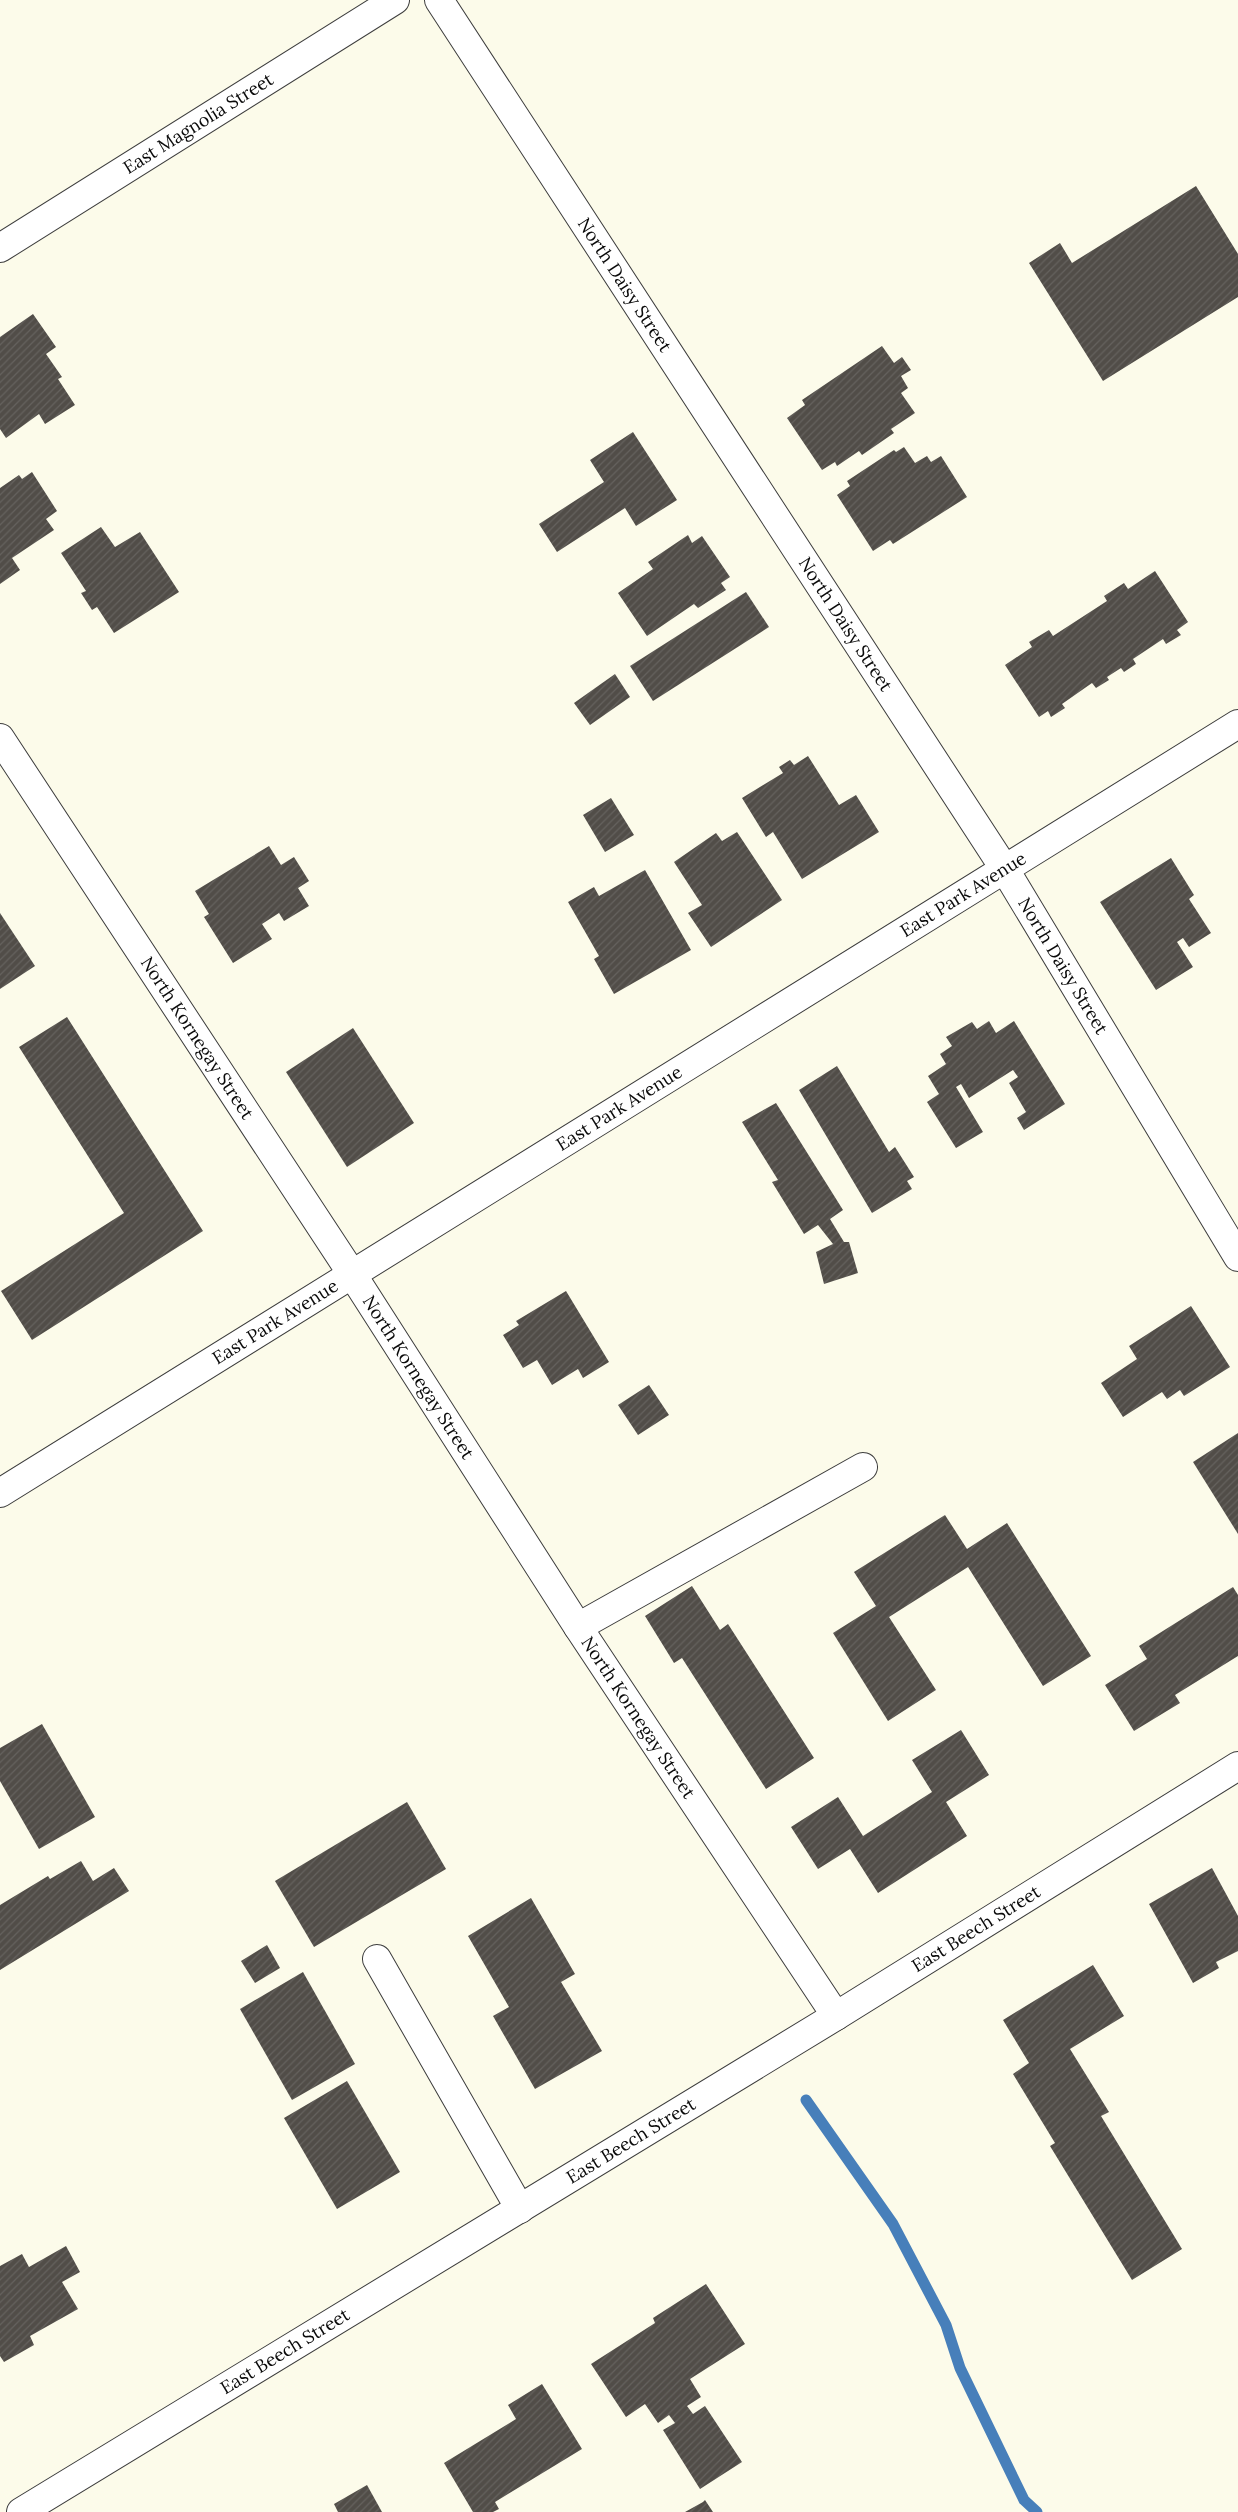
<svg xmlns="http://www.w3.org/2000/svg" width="1238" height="2512" font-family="Lora,serif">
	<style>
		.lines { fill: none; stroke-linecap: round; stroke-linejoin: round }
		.stream { stroke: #477fba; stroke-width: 11 }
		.building { fill: url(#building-hatch) }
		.minor-casing { stroke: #3d3d3d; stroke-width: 30 }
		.minor { stroke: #fff; stroke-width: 28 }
		.labels { text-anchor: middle; stroke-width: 5; stroke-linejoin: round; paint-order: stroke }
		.street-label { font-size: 18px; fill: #0a0a0a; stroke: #fff }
	</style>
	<defs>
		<pattern id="building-hatch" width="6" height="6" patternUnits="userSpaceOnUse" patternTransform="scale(1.25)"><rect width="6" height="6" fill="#514d48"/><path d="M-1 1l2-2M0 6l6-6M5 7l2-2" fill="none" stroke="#65625e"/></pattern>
	</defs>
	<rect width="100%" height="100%" fill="#fcfbea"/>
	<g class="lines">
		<!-- stream -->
		<path class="stream" d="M806 2100 893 2224 946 2325 960 2368 1024 2500 1037 2512"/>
	</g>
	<!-- building -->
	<g class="building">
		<path d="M1196 186 1238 254V297L1103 381 1029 263 1060 243 1072 263Z"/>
		<path d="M33 314 56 347 46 354 62 377 58 379 75 405 45 424 39 414 6 438 0 429V337Z"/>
		<path d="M882 346 894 363 902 357 911 370 901 376 908 388 901 393 915 413 891 429 894 433 862 455 859 451 837 466 835 462 822 470 787 418 805 405 802 400Z"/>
		<path d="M633 432 677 500 636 526 625 508 557 552 539 524 604 482 590 460Z"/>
		<path d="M904 447 915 463 927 456 931 462 941 456 967 497 893 544 890 540 873 551 837 495 850 486 847 481 894 450 896 452Z"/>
		<path d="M32 472 57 511 46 519 54 530 12 558 20 570 0 584V488L19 475 22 479Z"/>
		<path d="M101 527 115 547 140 532 179 592 114 633 97 607 92 610 81 593 86 591 61 553Z"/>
		<path d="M688 535 692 543 702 536 730 577 721 583 726 590 698 608 694 604 647 636 618 593 653 569 648 562Z"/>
		<path d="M1155 571 1188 622 1177 630 1181 635 1166 644 1163 639 1133 659 1136 664 1124 672 1121 668 1107 677 1109 680 1096 688 1092 683 1062 704 1065 708 1051 717 1048 711 1039 717 1005 665 1032 647 1029 642 1049 630 1053 636 1107 601 1104 596 1124 583 1128 589Z"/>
		<path d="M746 592 769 627 653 701 630 666Z"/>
		<path d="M615 674 630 697 590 725 574 703Z"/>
		<path d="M808 756 839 805 856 795 879 832 802 879 773 832 766 837 742 798 783 773 779 767 790 760 794 765Z"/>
		<path d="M611 798 634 835 605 852 583 815Z"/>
		<path d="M737 832 782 900 711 947 688 913 702 905 674 862 716 833 722 841Z"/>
		<path d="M269 846 281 865 294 857 309 881 298 888 309 906 284 921 279 913 262 924 272 939 233 963 204 917 209 914 195 891Z"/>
		<path d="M1171 858 1194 895 1189 899 1211 933 1189 947 1183 938 1177 942 1193 967 1156 990 1100 902Z"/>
		<path d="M645 870 691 950 614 994 594 959 599 956 568 902 594 887 599 896Z"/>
		<path d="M0 913 35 966 0 989Z"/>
		<path d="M67 1017 203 1231 32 1340 1 1291 124 1213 19 1047Z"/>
		<path d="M989 1021 996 1033 1014 1021 1065 1104 1024 1130 1017 1118 1026 1112 1009 1083 1018 1077 1013 1070 969 1098 961 1084 956 1087 983 1132 956 1148 927 1102 939 1094 928 1076 946 1064 940 1054 952 1046 946 1037 972 1022 977 1029Z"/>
		<path d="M353 1028 414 1123 347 1167 286 1072Z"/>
		<path d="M837 1066 889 1152 895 1147 914 1177 907 1181 912 1189 872 1213 799 1090Z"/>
		<path d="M776 1103 843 1210 830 1219 844 1242H849L858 1273 824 1284 816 1252 833 1244 818 1225 804 1234 772 1182 778 1180 742 1122Z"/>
		<path d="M566 1291 609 1362 583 1378 578 1369 552 1385 537 1360 523 1368 503 1335 519 1325 516 1321Z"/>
		<path d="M1191 1306 1230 1367 1184 1396 1180 1390 1167 1399 1162 1392 1123 1417 1101 1383 1137 1359 1129 1346Z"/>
		<path d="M649 1385 669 1415 638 1435 618 1405Z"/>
		<path d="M1238 1433V1534L1193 1462Z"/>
		<path d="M945 1515 967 1549 1007 1523 1091 1656 1043 1686 968 1567 889 1617 936 1690 888 1721 833 1633 876 1606 854 1572Z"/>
		<path d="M692 1586 720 1630 728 1624 814 1758 766 1789 682 1658 674 1663 645 1616Z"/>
		<path d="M1233 1587 1238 1595V1656L1175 1695 1180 1703 1134 1731 1105 1685 1147 1659 1139 1646Z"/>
		<path d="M42 1724 95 1817 39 1849 0 1781V1748Z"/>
		<path d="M961 1730 989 1775 946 1802 967 1836 878 1893 850 1849 818 1869 791 1827 838 1797 863 1836 932 1792 912 1760Z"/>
		<path d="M407 1802 446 1869 314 1947 275 1881Z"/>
		<path d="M81 1861 93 1881 114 1868 129 1891 0 1970V1905L48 1876 50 1879Z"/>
		<path d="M1212 1868 1238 1916V1951L1216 1962 1219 1968 1193 1983 1149 1904Z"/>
		<path d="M531 1898 575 1974 561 1982 602 2051 535 2089 493 2016 509 2007 468 1936Z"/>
		<path d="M267 1945 280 1968 255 1983 241 1961Z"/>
		<path d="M1093 1965 1124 2016 1070 2049 1109 2112 1101 2116 1182 2249 1132 2280 1050 2146 1055 2143 1013 2074 1029 2063 1003 2020Z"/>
		<path d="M303 1972 355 2064 292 2100 240 2009Z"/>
		<path d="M347 2081 400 2172 337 2209 284 2118Z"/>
		<path d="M66 2246 80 2272 62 2282 78 2309 30 2336 34 2345 4 2362 0 2356V2266L22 2254 29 2267Z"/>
		<path d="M706 2284 745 2344 690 2379 701 2397 687 2406 693 2414 705 2406 742 2462 700 2489 663 2430 675 2423 669 2415 658 2423 645 2404 626 2417 591 2364 655 2323 653 2318Z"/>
		<path d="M542 2384 582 2449 495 2502 499 2509 493 2512H473L444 2463 516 2419 508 2405Z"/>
		<path d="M367 2485 382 2512H338L334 2504Z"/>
		<path d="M705 2500 713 2512H685L703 2502Z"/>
	</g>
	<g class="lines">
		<!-- minor casing -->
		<g class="minor-casing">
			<g id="minor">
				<path id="s1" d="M439 0 1004 868 1238 1257"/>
				<path id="s2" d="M0 248 395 0"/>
				<path id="s3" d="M0 738 352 1274 578 1627 836 2016"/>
				<path id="s4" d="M0 1493 1238 724"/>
				<path d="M578 1627 863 1467"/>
				<path d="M377 1959 520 2209"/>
				<path id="s5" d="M21 2512 836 2016 1238 1766"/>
			</g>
		</g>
		<!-- minor -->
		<use href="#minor" class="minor"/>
	</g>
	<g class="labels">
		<!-- street labels -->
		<g class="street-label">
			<text dy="6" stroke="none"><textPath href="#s2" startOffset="234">East Magnolia Street</textPath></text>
			<text dy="6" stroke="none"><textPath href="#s1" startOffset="340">North Daisy Street</textPath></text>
			<text dy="6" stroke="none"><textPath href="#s1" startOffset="745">North Daisy Street</textPath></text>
			<text dy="6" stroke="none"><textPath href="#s4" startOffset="1134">East Park Avenue</textPath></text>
			<text dy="6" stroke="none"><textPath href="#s1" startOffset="1150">North Daisy Street</textPath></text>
			<text dy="6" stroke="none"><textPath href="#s3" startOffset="359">North Kornegay Street</textPath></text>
			<text dy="6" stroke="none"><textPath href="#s4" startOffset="729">East Park Avenue</textPath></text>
			<text dy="6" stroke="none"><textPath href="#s4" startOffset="324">East Park Avenue</textPath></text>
			<text dy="6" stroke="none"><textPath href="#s3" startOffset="764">North Kornegay Street</textPath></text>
			<text dy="6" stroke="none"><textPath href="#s3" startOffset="1169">North Kornegay Street</textPath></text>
			<text dy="6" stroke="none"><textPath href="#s5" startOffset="1119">East Beech Street</textPath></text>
			<text dy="6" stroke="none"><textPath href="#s5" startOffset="714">East Beech Street</textPath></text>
			<text dy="6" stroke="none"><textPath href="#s5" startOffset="309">East Beech Street</textPath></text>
		</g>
	</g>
</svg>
